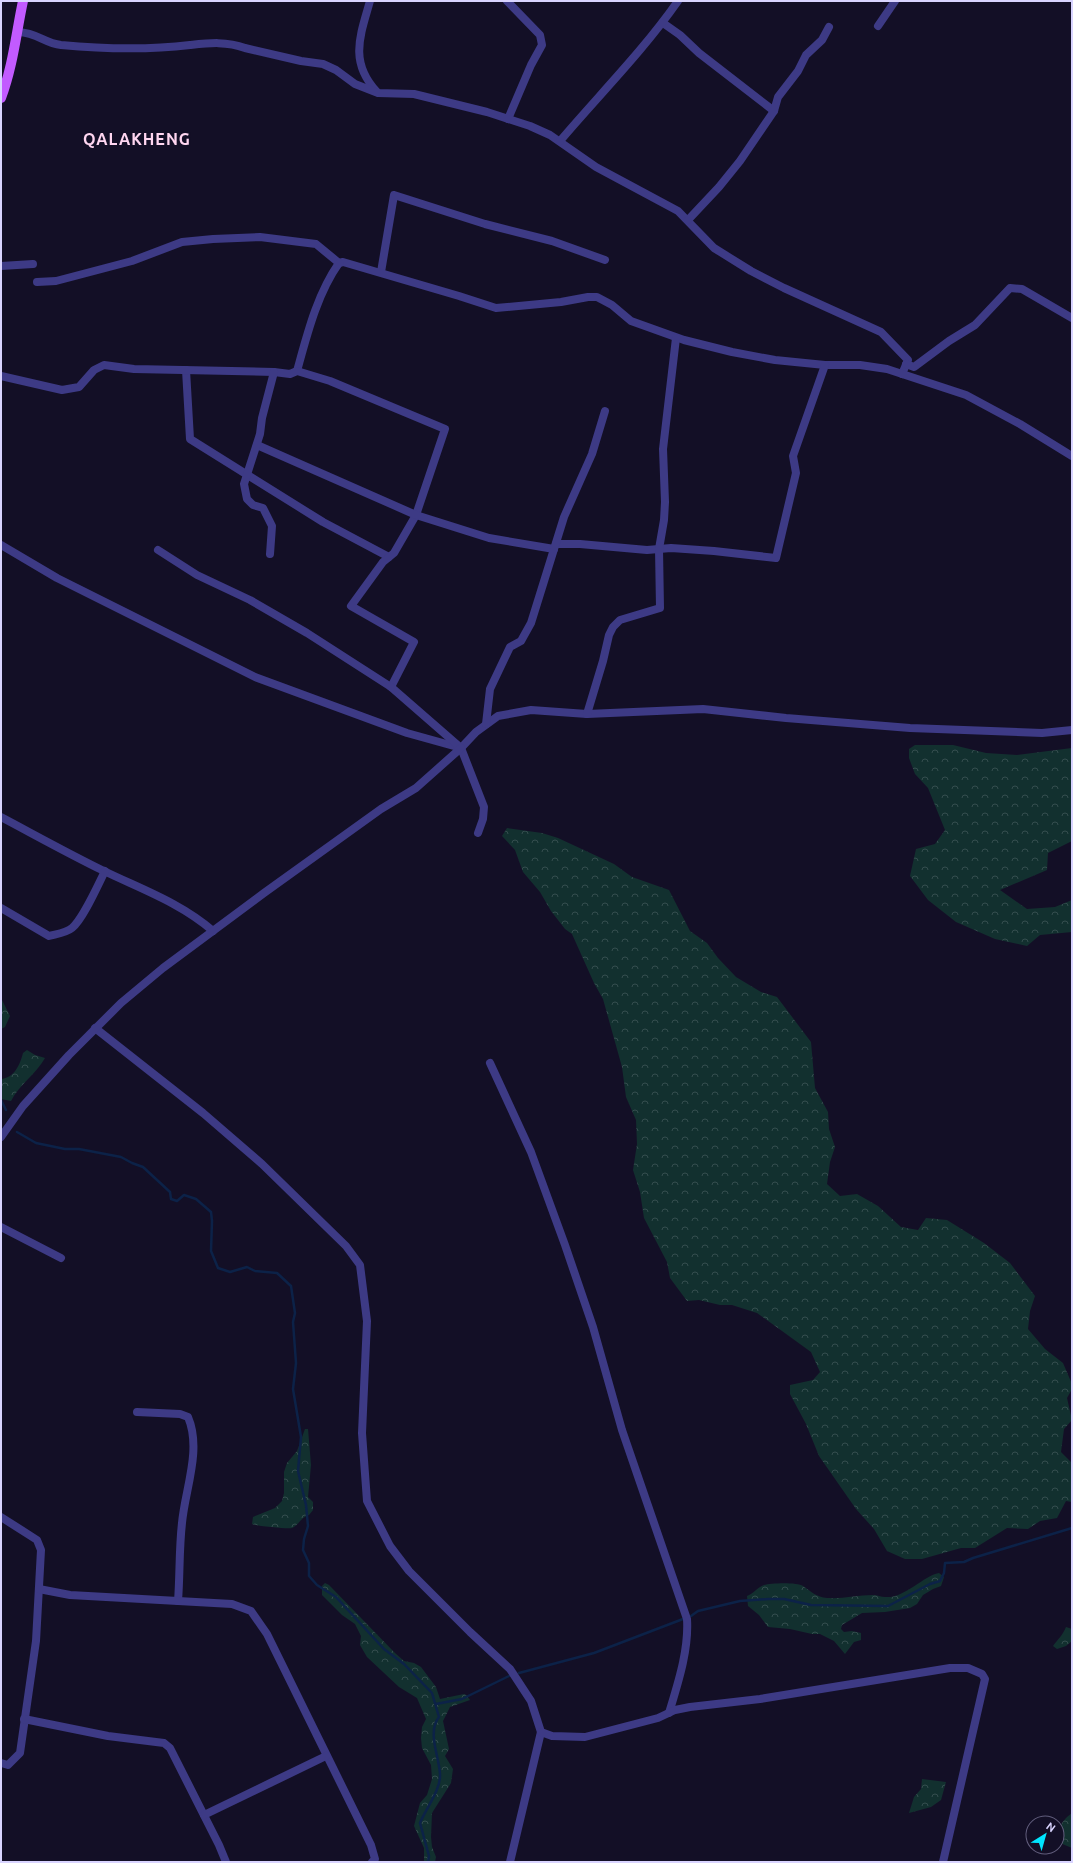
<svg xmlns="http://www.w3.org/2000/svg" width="1073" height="1863" font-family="Ubuntu,sans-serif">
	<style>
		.forest { fill: url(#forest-crowns) }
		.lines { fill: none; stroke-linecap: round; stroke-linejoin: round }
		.stream { stroke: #0c2248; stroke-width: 2.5 }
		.street { stroke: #3d3a85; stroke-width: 8 }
		.primary { stroke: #c25bff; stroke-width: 10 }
		.labels { text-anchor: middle; stroke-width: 4; stroke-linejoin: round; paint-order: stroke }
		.district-label { font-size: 16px; font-weight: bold; letter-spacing: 1px; fill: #ffd6f0; stroke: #130f26 }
	</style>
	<defs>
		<pattern id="forest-crowns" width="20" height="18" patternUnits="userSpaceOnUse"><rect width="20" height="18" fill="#12302f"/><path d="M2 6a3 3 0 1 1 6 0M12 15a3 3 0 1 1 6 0" fill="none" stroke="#344d4e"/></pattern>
	</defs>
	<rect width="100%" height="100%" fill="#130f26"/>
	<!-- forest -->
	<g class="forest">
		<path d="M915 745H953L986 753 1017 755 1072 748V841L1048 853 1047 870 1000 890 1027 909 1055 907 1072 900V932L1040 935 1027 946 995 939 956 922 928 900 910 876 916 849 935 844 945 830 928 788 915 774 909 758V749Z"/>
		<path d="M507 828 542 833 558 838 614 864 632 877 669 890 690 931 707 943 718 958 736 977 761 992 777 997 811 1042 815 1088 828 1112 829 1129 835 1147 830 1162 827 1184 840 1196 857 1194 878 1206 901 1227 918 1230 926 1218 947 1220 984 1243 1010 1263 1035 1296 1030 1311 1028 1329 1045 1349 1063 1363 1072 1384V1389L1067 1398 1072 1420 1064 1429 1061 1452 1072 1463V1502L1066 1501 1057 1518 1040 1521 1028 1529 1007 1528 975 1548H961L922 1559H905L887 1551 874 1529 856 1509 819 1456 806 1424 790 1394V1385L813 1380 820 1372 811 1352 757 1313 732 1305H720L699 1300 687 1301 670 1278 667 1262 644 1218 640 1192 633 1170 637 1144 636 1120 626 1097 622 1067 603 999 594 983 572 934 565 929 551 911 540 892 523 872 515 850 502 836Z"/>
		<path d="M1 998 10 1016 5 1027 1 1029Z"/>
		<path d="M27 1050 35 1055 45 1058C36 1074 19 1085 11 1101L1 1099V1079C14 1078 20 1065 23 1053Z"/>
		<path d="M305 1429H308L311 1465 308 1497 313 1502V1510L309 1515C301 1517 299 1525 292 1528 289 1529 255 1526 252 1524L253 1517 275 1508 282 1501 284 1493V1472L287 1463 297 1451Z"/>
		<path d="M939 1573 944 1577 941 1586 933 1589 923 1595 917 1604 910 1608 885 1612 862 1613 842 1625 841 1629 844 1632 852 1631 861 1633V1640L854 1642 845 1654 834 1641 820 1634H812L790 1629 768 1627 759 1615 748 1606 747 1596C753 1594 758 1587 764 1585 771 1583 797 1582 803 1586 812 1592 816 1597 827 1598 843 1599 858 1595 873 1595 877 1595 881 1597 885 1597 904 1599 923 1576 939 1573Z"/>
		<path d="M325 1583 329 1585 395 1653 404 1661 414 1663 421 1667 436 1687 440 1699 464 1694 466 1695 470 1700 450 1707 443 1721 449 1749 445 1756 453 1769 451 1783 432 1813 431 1837 432 1847 436 1857 435 1862H424V1848L414 1826 420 1803 427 1795 432 1779 431 1765 422 1748 421 1738 422 1727 426 1719 417 1698 399 1687 367 1657 360 1645 361 1636 355 1624 342 1615 322 1595V1586Z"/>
		<path d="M1066 1627 1072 1629V1641L1066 1646 1057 1649 1053 1646C1058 1639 1063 1635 1066 1627Z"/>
		<path d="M922 1779 946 1782 941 1800 931 1807 909 1813 914 1797 921 1789Z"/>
		<path d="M1072 1813V1848L1060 1843C1058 1828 1060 1822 1072 1813Z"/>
	</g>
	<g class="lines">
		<!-- stream -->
		<g class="stream">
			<path d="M1 1100 6 1110"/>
			<path d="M17 1132 36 1143 65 1149H79L121 1157 132 1163 143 1167 170 1192 171 1199 177 1201 184 1195 196 1199 211 1212 212 1221 211 1251 218 1268 230 1272 247 1267 255 1271 277 1273 291 1286 295 1313 293 1322 296 1363 293 1389 301 1437 298 1471 306 1505 308 1526 304 1539 303 1550 309 1563V1576L317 1585 336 1597 384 1649 404 1664 432 1693 439 1717C427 1732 439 1756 440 1774 441 1790 426 1808 420 1823L429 1856 428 1862"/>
			<path d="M691 1616 698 1611 740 1601 769 1599H784L811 1605 888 1606 930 1584 940 1581 944 1573 945 1563 964 1562 973 1558 1072 1528"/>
			<path d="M519 1673 594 1653 683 1619"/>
			<path d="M436 1704 462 1699 509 1676"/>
		</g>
		<!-- street -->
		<g class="street">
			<path d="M370 1C360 36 349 62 377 92"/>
			<path d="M507 1 540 35 542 45 531 65 508 119"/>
			<path d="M663 23 680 35 699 53 774 111"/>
			<path d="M878 26 895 1"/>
			<path d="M18 32C38 33 44 43 61 45 104 49 148 50 190 45 209 43 227 41 245 48L301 61 323 64 336 70 355 84 378 93 414 94 487 112 530 126 550 135 596 167 678 211 714 248 751 271 784 288 881 332 908 360 902 374"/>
			<path d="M560 141C599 95 643 51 678 1"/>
			<path d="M688 220 719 187 740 161 774 111 778 97 798 71 806 55 822 40 829 27"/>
			<path d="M1 266 33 264"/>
			<path d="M381 272 394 195 485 224 552 241 605 260"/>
			<path d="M37 282 56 281 132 261 182 242 213 239 260 237 316 244 339 263 343 262 459 296 496 308 561 302 588 297H597L612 305 631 321 684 340 732 352 775 360 825 365H860L887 369 966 395 1020 424 1072 456"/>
			<path d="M906 364 914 367 949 341 975 325 1010 288 1022 289 1072 318"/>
			<path d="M186 370 190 439 323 522 389 557"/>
			<path d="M297 371C307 335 317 294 339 263"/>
			<path d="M1 376 62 390 79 387 94 370 104 365 134 369 274 372 290 374 297 371 330 381 445 429 416 515 394 553 383 562 351 606 414 642 391 687"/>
			<path d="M257 445 416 515 489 538 554 549"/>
			<path d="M556 544H580L647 550 671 548 714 551 776 558 796 473 793 456 825 365"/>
			<path d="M1 545 57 578 255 677 407 733 461 748 476 732 498 716 531 710 587 714 703 709 786 718 910 728 1042 733 1072 730"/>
			<path d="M158 550 197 575 250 600 307 633 391 687 461 748 484 807 483 819 478 833"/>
			<path d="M270 554 272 526 263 508 253 505 247 499 244 484 260 434 262 418 274 372"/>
			<path d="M587 714 603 661 609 635 613 627 620 620 660 608 659 549 664 520 665 502 663 449 676 338"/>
			<path d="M486 724 490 689 510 647 521 641 531 623 564 517 592 454 605 411"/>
			<path d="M1 817C35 835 69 854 104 871 141 889 181 903 213 931"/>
			<path d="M1 908 49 936C56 934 66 933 72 928 83 919 98 885 105 871"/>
			<path d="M95 1028 203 1113 262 1164 346 1246 360 1265 367 1321 362 1433 367 1501 390 1546 409 1571 470 1632 510 1669 531 1701 541 1732 510 1862"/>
			<path d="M490 1063 531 1152 565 1245 593 1327 622 1430 687 1619C689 1650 678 1683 669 1713"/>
			<path d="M1 1137 23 1106 69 1055 121 1003 163 968 264 893 381 809 416 788 461 748"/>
			<path d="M1 1227 61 1258"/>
			<path d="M137 1412 180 1414 188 1417C202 1450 185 1489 182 1523 179 1549 180 1575 178 1601"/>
			<path d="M1 1517 37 1540 41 1550 36 1641 20 1753 8 1765 1 1763"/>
			<path d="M39 1589 70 1595 232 1604 251 1611 267 1634 371 1845 375 1859 372 1862"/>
			<path d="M24 1719 108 1736 164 1743 170 1748 219 1845 226 1862"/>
			<path d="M541 1732 552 1736 585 1737 658 1718 675 1710 690 1707 760 1699 950 1668H968L982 1674 985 1679 943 1862"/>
			<path d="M204 1815 326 1756"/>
		</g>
		<!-- primary -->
		<path class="primary" d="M1 98C13 66 16 34 23 1"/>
	</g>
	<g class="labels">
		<!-- district labels -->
		<g class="district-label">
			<text x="137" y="145">QALAKHENG</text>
		</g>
	</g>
	<!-- border -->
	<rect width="1073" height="1863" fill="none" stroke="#d9d4ff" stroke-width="4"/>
	<!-- north arrow -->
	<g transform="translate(1045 1835) rotate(37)"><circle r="19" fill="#130f26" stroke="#625e7d"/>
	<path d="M0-3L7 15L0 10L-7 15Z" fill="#00e5ff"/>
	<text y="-6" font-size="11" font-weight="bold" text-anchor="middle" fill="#d9d4ff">N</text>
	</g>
</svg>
